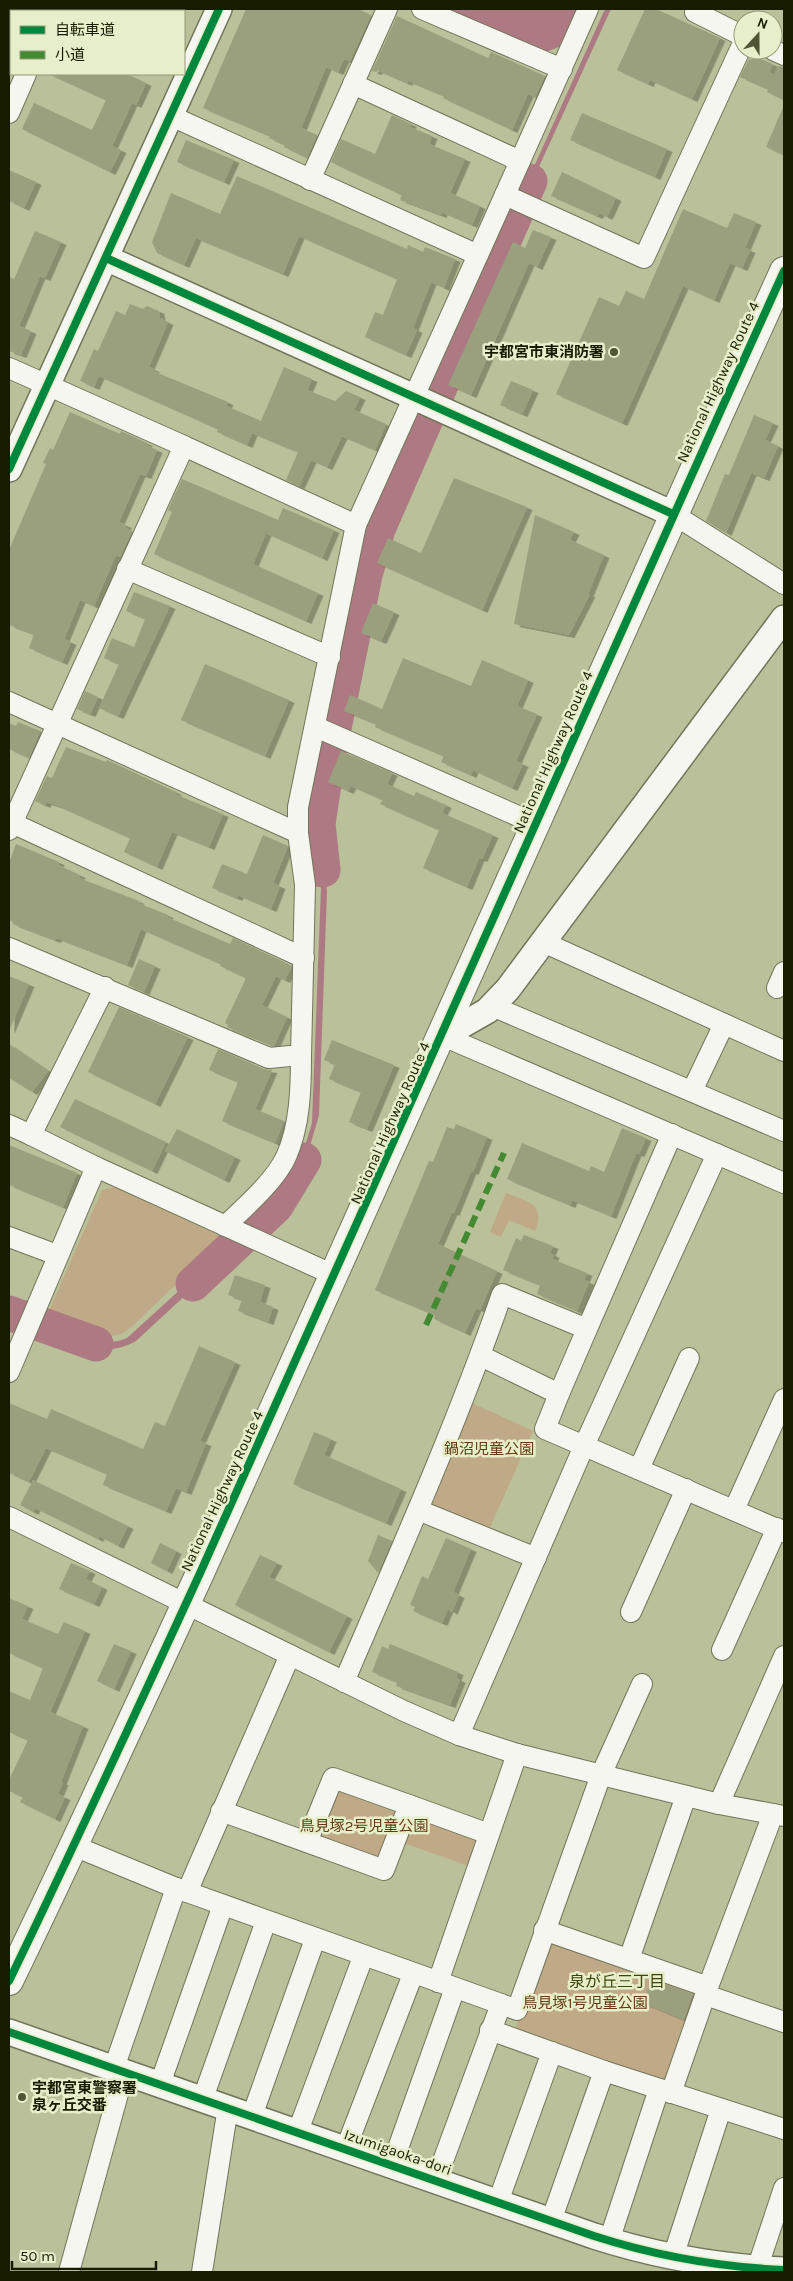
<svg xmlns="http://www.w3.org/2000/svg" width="793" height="2281" font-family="Karla,'Noto Sans JP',sans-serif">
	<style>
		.green { fill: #bfa986 }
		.water { fill: #ad7982 }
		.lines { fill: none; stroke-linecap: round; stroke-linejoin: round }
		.river { stroke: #ad7982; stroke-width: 35 }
		.building { fill: #9a9f7e; filter: url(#shadow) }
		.minor-casing { stroke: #71765a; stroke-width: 22 }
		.tertiary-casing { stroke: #71765a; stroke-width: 28 }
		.trunk-casing { stroke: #71765a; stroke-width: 30 }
		.minor { stroke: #f5f6f0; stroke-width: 20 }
		.tertiary { stroke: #f5f6f0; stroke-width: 25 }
		.trunk { stroke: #f5f6f0; stroke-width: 28 }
		.quiet { stroke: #448a32; stroke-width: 6; stroke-dasharray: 12 6; stroke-linecap: butt }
		.cycleway-casing { stroke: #e7eeca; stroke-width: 11 }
		.cycleway { stroke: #00873e; stroke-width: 8 }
		.poi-dot { fill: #505536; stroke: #e7eeca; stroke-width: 2 }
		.labels { text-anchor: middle; stroke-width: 5; stroke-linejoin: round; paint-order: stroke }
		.poi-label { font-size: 15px; font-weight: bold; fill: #171b00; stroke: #e7eeca; text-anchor: end }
		.street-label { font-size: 15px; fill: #171b00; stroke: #e7eeca }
		.park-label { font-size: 15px; fill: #643812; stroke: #e7eeca }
		.neighbourhood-label { font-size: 16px; fill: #3d450d; stroke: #e7eeca }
	</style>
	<defs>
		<filter id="shadow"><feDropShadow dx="5.5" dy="3" stdDeviation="0" flood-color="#0004"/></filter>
	</defs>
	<rect width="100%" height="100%" fill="#bac099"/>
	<!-- green -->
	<g class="green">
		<path d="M114 1187 225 1238 128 1330C119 1336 112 1337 101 1335L48 1313 102 1190Z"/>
		<path d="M506 1193C528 1202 546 1203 535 1231L509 1220 501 1237 490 1232Z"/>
		<path d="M474 1404 533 1431 488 1532 436 1512 432 1504 472 1405Z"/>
		<path d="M336 1784 479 1836 469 1866 392 1839 382 1865 314 1840Z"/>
		<path d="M549 1934 701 1989 667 2087 514 2033Z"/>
	</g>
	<!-- water -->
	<g class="water">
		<path d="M443 9H577L559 47 546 52Z"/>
		<path d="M605 9H611L532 182 528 180Z"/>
		<path d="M506 229 511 231 449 367 444 365Z"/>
		<path d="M417 435 423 437 379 532 340 716 335 714 376 530Z"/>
		<path d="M327 753 331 755 318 820 327 891 319 1115 308 1153 298 1175 286 1193 265 1217 261 1212C287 1184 302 1161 312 1123L321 888 313 819Z"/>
		<path d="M226 1248 231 1253 136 1341C104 1359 82 1343 51 1331L53 1326C76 1334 103 1349 127 1338Z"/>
	</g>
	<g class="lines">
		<!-- river -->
		<g class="river">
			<path d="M323 870 318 824 328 758 365 575 378 529 530 181"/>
			<path d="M193 1284 276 1206 304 1160"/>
			<path d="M9 1313 96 1344"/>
		</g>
	</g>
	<!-- building -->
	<g class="building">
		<path d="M246 9H358L371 15 350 61 344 59 338 72 326 67 301 128 317 135 307 158 284 147 285 145 269 138 270 136 203 108Z"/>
		<path d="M645 9H656L720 38 692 99 650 80 648 84 617 70Z"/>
		<path d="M397 16 488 58 491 52 545 76 535 97 528 94 512 130 443 98 444 96 408 81 407 83 377 70V72L372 71Z"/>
		<path d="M753 56 773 64 769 73 774 75 778 66 784 67V100L767 92 768 89 740 77 749 59 751 60Z"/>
		<path d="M49 74H127L146 83 136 105 132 103 112 146 121 150 110 172 22 129 34 103 92 130 106 100Z"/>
		<path d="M784 105V155L766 147Z"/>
		<path d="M582 113 667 149 655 177 570 140Z"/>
		<path d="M392 115 411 124 410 127 432 136 429 144 465 159 450 193 480 206 472 225 442 212 441 215 400 200 402 195 331 162 341 139 375 154Z"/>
		<path d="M186 140 234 160 224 182 177 162Z"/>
		<path d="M9 170 36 182 24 208 9 201Z"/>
		<path d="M562 172 616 198 607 217 599 213 597 216 551 196Z"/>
		<path d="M237 176 407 249 408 245 423 252 425 247 455 259 444 288 431 282 413 328 417 330 406 355 365 337 375 312 383 315 397 279 299 236 283 274 196 238 184 265 157 253 152 242 171 193 220 214Z"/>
		<path d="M683 209 727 228 734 213 756 222 745 248 750 250 742 268 730 263 714 300 683 286 622 423 556 394 599 297 619 306 626 291 644 299Z"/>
		<path d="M533 230 551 237 537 267 529 263 471 395 448 385 513 242 525 248Z"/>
		<path d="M35 231 61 242 45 278 40 276 19 326 31 331 21 355 9 351V277L14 279Z"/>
		<path d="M130 304 143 309 147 306 159 311 160 318 168 322 149 367 154 369 153 371 228 402 226 406 261 421 284 367 312 379 307 390 335 401 346 391 360 397 354 410 386 424 375 450 342 436 327 467 311 460 299 486 286 480 298 452 252 433 247 445 217 432 218 429 99 376 94 387 80 381 94 349 98 351 116 311 125 315Z"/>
		<path d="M511 381 533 390 522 414 500 405Z"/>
		<path d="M70 412 120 434 121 431 147 443 146 445 157 450 146 476 140 474 119 522 126 525 125 528 132 531 120 557 116 555 94 606 80 600 64 639 71 642 62 662 29 648 34 634 9 625V550L46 464 43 463 50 448 53 450Z"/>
		<path d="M754 415 773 423 765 440 778 446 764 478 751 473 726 533 706 521 725 474 729 475Z"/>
		<path d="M454 478 527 507 482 610 377 563 388 538 421 553Z"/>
		<path d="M182 479 278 520 283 508 334 530 322 558 266 533 253 564 318 593 306 621 154 554 172 512 168 510Z"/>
		<path d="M535 515 574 532 570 540 604 555 588 594H590L569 635 514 624Z"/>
		<path d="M134 592 170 606 118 716 99 708 119 664 104 658 112 638 134 647 145 619 126 611Z"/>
		<path d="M373 603 394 612 381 641 361 633Z"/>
		<path d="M403 658 471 686 482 660 528 680 517 706 537 714 516 761 523 764 512 788 473 770 471 775 441 762 444 756 375 727 376 724 344 711 350 695 382 709Z"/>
		<path d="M205 664 289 700 265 756 181 720Z"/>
		<path d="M85 691 98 697 90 714 77 709Z"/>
		<path d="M18 722 40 731 29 758 9 749V723L16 726Z"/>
		<path d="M66 747 106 762 107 760 176 792 175 794 223 814 209 847 172 832 157 867 124 852 130 838 58 806 46 802 45 805 35 801 47 776 52 778Z"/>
		<path d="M341 751 392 773 387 784 414 796 416 792 446 805 442 813 493 835 482 859 479 858 467 887 423 868 439 830 380 804 383 800 351 786 348 791 328 782Z"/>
		<path d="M263 835 288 846 273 883 280 886 271 909 238 895 237 898 212 888 222 864 247 874Z"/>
		<path d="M16 844 59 862 58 865 80 875 79 878 139 901 138 903 168 915 167 917 230 944 233 938 288 964 291 967 285 980 276 976 262 1005 287 1017 274 1046 227 1027 228 1025 225 1023 246 978 220 966 221 964 141 929 127 965 57 938 55 940 13 924V922L9 920V863Z"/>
		<path d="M139 959 155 966 144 992 128 985Z"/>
		<path d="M9 976 29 984 9 1031Z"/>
		<path d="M119 1007 188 1037 155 1104 88 1072Z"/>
		<path d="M332 1040 394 1065 367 1129 349 1122 361 1092 329 1079 335 1064 324 1060Z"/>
		<path d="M9 1044 48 1071 32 1092 9 1078Z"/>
		<path d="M218 1049 264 1069 272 1070 255 1109 284 1121 275 1143 222 1121 238 1082 209 1070Z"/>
		<path d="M75 1099 166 1142 152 1171 60 1127Z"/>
		<path d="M456 1124 487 1137 473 1172 471 1171 454 1213 452 1212 438 1244 497 1271 480 1310 476 1308 465 1333 434 1319 435 1315 375 1290 429 1161 433 1162 447 1127 454 1129Z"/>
		<path d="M622 1128 646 1138 639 1154 636 1153 611 1216 572 1200 570 1205 507 1179 522 1143 589 1171 591 1166 604 1172Z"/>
		<path d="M177 1129 235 1157 224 1180 165 1151Z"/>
		<path d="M9 1145 77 1173 63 1207 9 1185Z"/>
		<path d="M524 1235 553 1246 550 1253 554 1255 552 1259 587 1273 584 1280 589 1282 577 1311 537 1294 540 1285 503 1270 516 1238 521 1241Z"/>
		<path d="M235 1275 265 1285 260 1302 273 1307 268 1322 238 1311 242 1300 228 1295Z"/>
		<path d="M199 1346 235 1362 200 1441 206 1443 186 1492 176 1488 166 1511 103 1485 107 1474 46 1448 29 1482 9 1473V1403L47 1419 51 1409 143 1449 155 1422 165 1426Z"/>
		<path d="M314 1432 331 1439 324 1455 401 1489 386 1523 293 1484Z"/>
		<path d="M33 1480 128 1526 118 1546 99 1536 98 1539 35 1508 33 1512 20 1505Z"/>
		<path d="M378 1535 392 1541 378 1573 368 1561Z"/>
		<path d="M446 1538 471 1549 453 1592 459 1595 452 1612 448 1609 442 1623 413 1611 415 1607 410 1605 422 1576 428 1579Z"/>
		<path d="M160 1543 176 1551 167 1571 151 1563Z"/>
		<path d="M260 1555 277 1563 269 1577 347 1616 329 1652 235 1605Z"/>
		<path d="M71 1563 90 1571 86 1579 102 1587 94 1604 59 1589Z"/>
		<path d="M9 1598 28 1606 22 1619 58 1634 64 1622 85 1631 50 1712 83 1726 61 1782H63L58 1794 65 1797 55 1819 20 1802 23 1797 9 1791V1780L28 1740 9 1732V1691L30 1700 43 1668 9 1653Z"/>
		<path d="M114 1644 131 1651 114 1689 97 1681Z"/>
		<path d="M390 1644 458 1672 456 1678 460 1680 450 1705 396 1686 397 1682 372 1672 382 1646 388 1649Z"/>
		<path d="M652 1980 693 1994 684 2020 642 2003Z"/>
	</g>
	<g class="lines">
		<!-- minor casing -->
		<g class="minor-casing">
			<g id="minor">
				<path d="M422 9 562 69"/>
				<path d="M696 9 695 12 743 36"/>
				<path d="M55 11 56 9"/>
				<path d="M773 50 784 55"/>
				<path d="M353 84 520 161"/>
				<path d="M9 113 26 74"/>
				<path d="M310 180 387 9"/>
				<path d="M505 195 644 258 743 43"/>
				<path d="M478 255 588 9"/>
				<path d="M9 368 184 446 9 830"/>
				<path d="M184 446 356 525"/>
				<path d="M673 514 784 584"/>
				<path d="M127 569 330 657"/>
				<path d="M9 702 298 833"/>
				<path d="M316 727 536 824"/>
				<path d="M12 823 304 958"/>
				<path d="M543 942 784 1051"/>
				<path d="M9 948 269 1058 301 1055 305 885 298 833V807L356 525 478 255 171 116"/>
				<path d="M105 987 31 1135 96 1167 336 1276"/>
				<path d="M777 988 784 972"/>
				<path d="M492 1006 784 1131"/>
				<path d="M443 1036 784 1183"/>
				<path d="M692 1091 724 1024"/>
				<path d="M9 1125 31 1135"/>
				<path d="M225 1226C244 1208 275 1181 286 1157 300 1126 301 1089 301 1055"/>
				<path d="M9 1237 57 1255"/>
				<path d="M481 1356 559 1394 545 1429 784 1532"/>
				<path d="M9 1372 96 1167"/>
				<path d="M559 1394 587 1329"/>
				<path d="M639 1469 689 1358"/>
				<path d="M418 1510 536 1558"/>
				<path d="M734 1510 784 1399"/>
				<path d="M9 1517 404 1711 459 1735 517 1754 719 1804 784 1816"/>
				<path d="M631 1612 686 1489"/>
				<path d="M722 1650 777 1528"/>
				<path d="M344 1682C399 1554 456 1426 502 1294L587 1329 672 1134"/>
				<path d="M459 1735 584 1446 717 1154"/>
				<path d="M719 1804 784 1656"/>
				<path d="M221 1811 384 1870 409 1805 489 1834"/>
				<path d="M307 1842 333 1778 409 1805"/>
				<path d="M74 1846 176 1888 501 2004"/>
				<path d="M187 1892 290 1655"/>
				<path d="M544 1930 708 1987"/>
				<path d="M629 1959 686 1796"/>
				<path d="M438 1982 517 1754"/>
				<path d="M706 1995 784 2022"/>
				<path d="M490 2030 604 2071 784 2129"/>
				<path d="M114 2068 176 1888"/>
				<path d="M160 2084 223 1905"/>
				<path d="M671 2093 708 1987 773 1814"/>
				<path d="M203 2098 266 1921"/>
				<path d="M252 2116 315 1939"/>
				<path d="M298 2131 363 1957"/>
				<path d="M346 2148 413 1974"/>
				<path d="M392 2165 455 1988"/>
				<path d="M436 2180 501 2004 517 2010 601 1775 642 1684"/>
				<path d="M498 2202 552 2052"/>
				<path d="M551 2221 604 2071"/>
				<path d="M609 2241 659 2089"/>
				<path d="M673 2257 721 2109"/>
				<path d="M757 2269 784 2188"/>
				<path d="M69 2272 124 2072"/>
				<path d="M202 2272 228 2107"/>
			</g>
		</g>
		<!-- tertiary casing -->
		<g class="tertiary-casing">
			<g id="tertiary">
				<path d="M106 258 673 514"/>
				<path d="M9 469 219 9"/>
				<path d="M443 1036 487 1011 508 989 784 618"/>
				<path d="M9 2032 594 2236C656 2256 719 2267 784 2270"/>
			</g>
		</g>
		<!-- trunk casing -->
		<g class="trunk-casing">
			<path id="trunk" d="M9 1981C75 1845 138 1708 201 1571 399 1139 587 703 784 271"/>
		</g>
		<!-- minor -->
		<use href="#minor" class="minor"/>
		<!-- tertiary -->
		<use href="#tertiary" class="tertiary"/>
		<!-- trunk -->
		<use href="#trunk" class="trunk"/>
		<!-- quiet -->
		<path class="quiet" d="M426 1325 504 1153"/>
		<!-- cycleway casing -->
		<g class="cycleway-casing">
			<g id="cycleway">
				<path d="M106 258 673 514"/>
				<path d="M9 469 219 9"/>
				<path d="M9 1981C75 1845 138 1708 201 1571 399 1139 587 703 784 271"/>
				<path d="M9 2032 594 2236C656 2256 719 2267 784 2270"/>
			</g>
		</g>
		<!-- cycleway -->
		<use href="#cycleway" class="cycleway"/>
	</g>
	<!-- markers -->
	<g class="poi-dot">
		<circle cx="614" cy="352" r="5"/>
		<circle cx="22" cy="2097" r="5"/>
	</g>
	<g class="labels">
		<!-- poi labels -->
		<g class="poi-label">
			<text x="604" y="357">宇都宮市東消防署</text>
			<text x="32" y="2093" text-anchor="start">宇都宮東警察署<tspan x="32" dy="17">泉ヶ丘交番</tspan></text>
		</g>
		<!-- street labels -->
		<g class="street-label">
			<text transform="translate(718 382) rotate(-65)" y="5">National Highway Route 4</text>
			<text transform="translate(553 752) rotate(-66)" y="5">National Highway Route 4</text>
			<text transform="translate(390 1123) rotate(-66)" y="5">National Highway Route 4</text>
			<text transform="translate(222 1491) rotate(-65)" y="5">National Highway Route 4</text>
			<text transform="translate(398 2152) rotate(19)" y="5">Izumigaoka-dori</text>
		</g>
		<!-- park labels -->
		<g class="park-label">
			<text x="489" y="1454">鍋沼児童公園</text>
			<text x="364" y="1831">鳥見塚2号児童公園</text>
			<text x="585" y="2008">鳥見塚1号児童公園</text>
		</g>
		<!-- neighbourhood labels -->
		<g class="neighbourhood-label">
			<text x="617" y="1987">泉が丘三丁目</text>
		</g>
	</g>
	<!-- border -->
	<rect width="793" height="2281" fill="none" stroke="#171b00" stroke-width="20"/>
	<!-- legend -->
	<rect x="10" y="10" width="175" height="65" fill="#e7eeca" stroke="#949a79"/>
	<rect x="20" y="26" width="25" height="8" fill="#00873e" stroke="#949a79"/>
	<text x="55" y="35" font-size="15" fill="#171b00">自転車道</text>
	<rect x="20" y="51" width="25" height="8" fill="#448a32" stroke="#949a79"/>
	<text x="55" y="60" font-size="15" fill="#171b00">小道</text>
	<!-- north arrow -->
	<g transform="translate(758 35) rotate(21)"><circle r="24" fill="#e7eeca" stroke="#949a79"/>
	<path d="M0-4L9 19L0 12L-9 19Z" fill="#505536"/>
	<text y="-8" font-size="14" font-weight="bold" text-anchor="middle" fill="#171b00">N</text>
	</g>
	<!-- scale -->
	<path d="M12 2261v8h144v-8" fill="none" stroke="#171b00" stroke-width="2.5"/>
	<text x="20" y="2261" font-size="15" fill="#171b00" stroke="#e7eeca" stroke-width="4" paint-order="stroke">50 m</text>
</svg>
